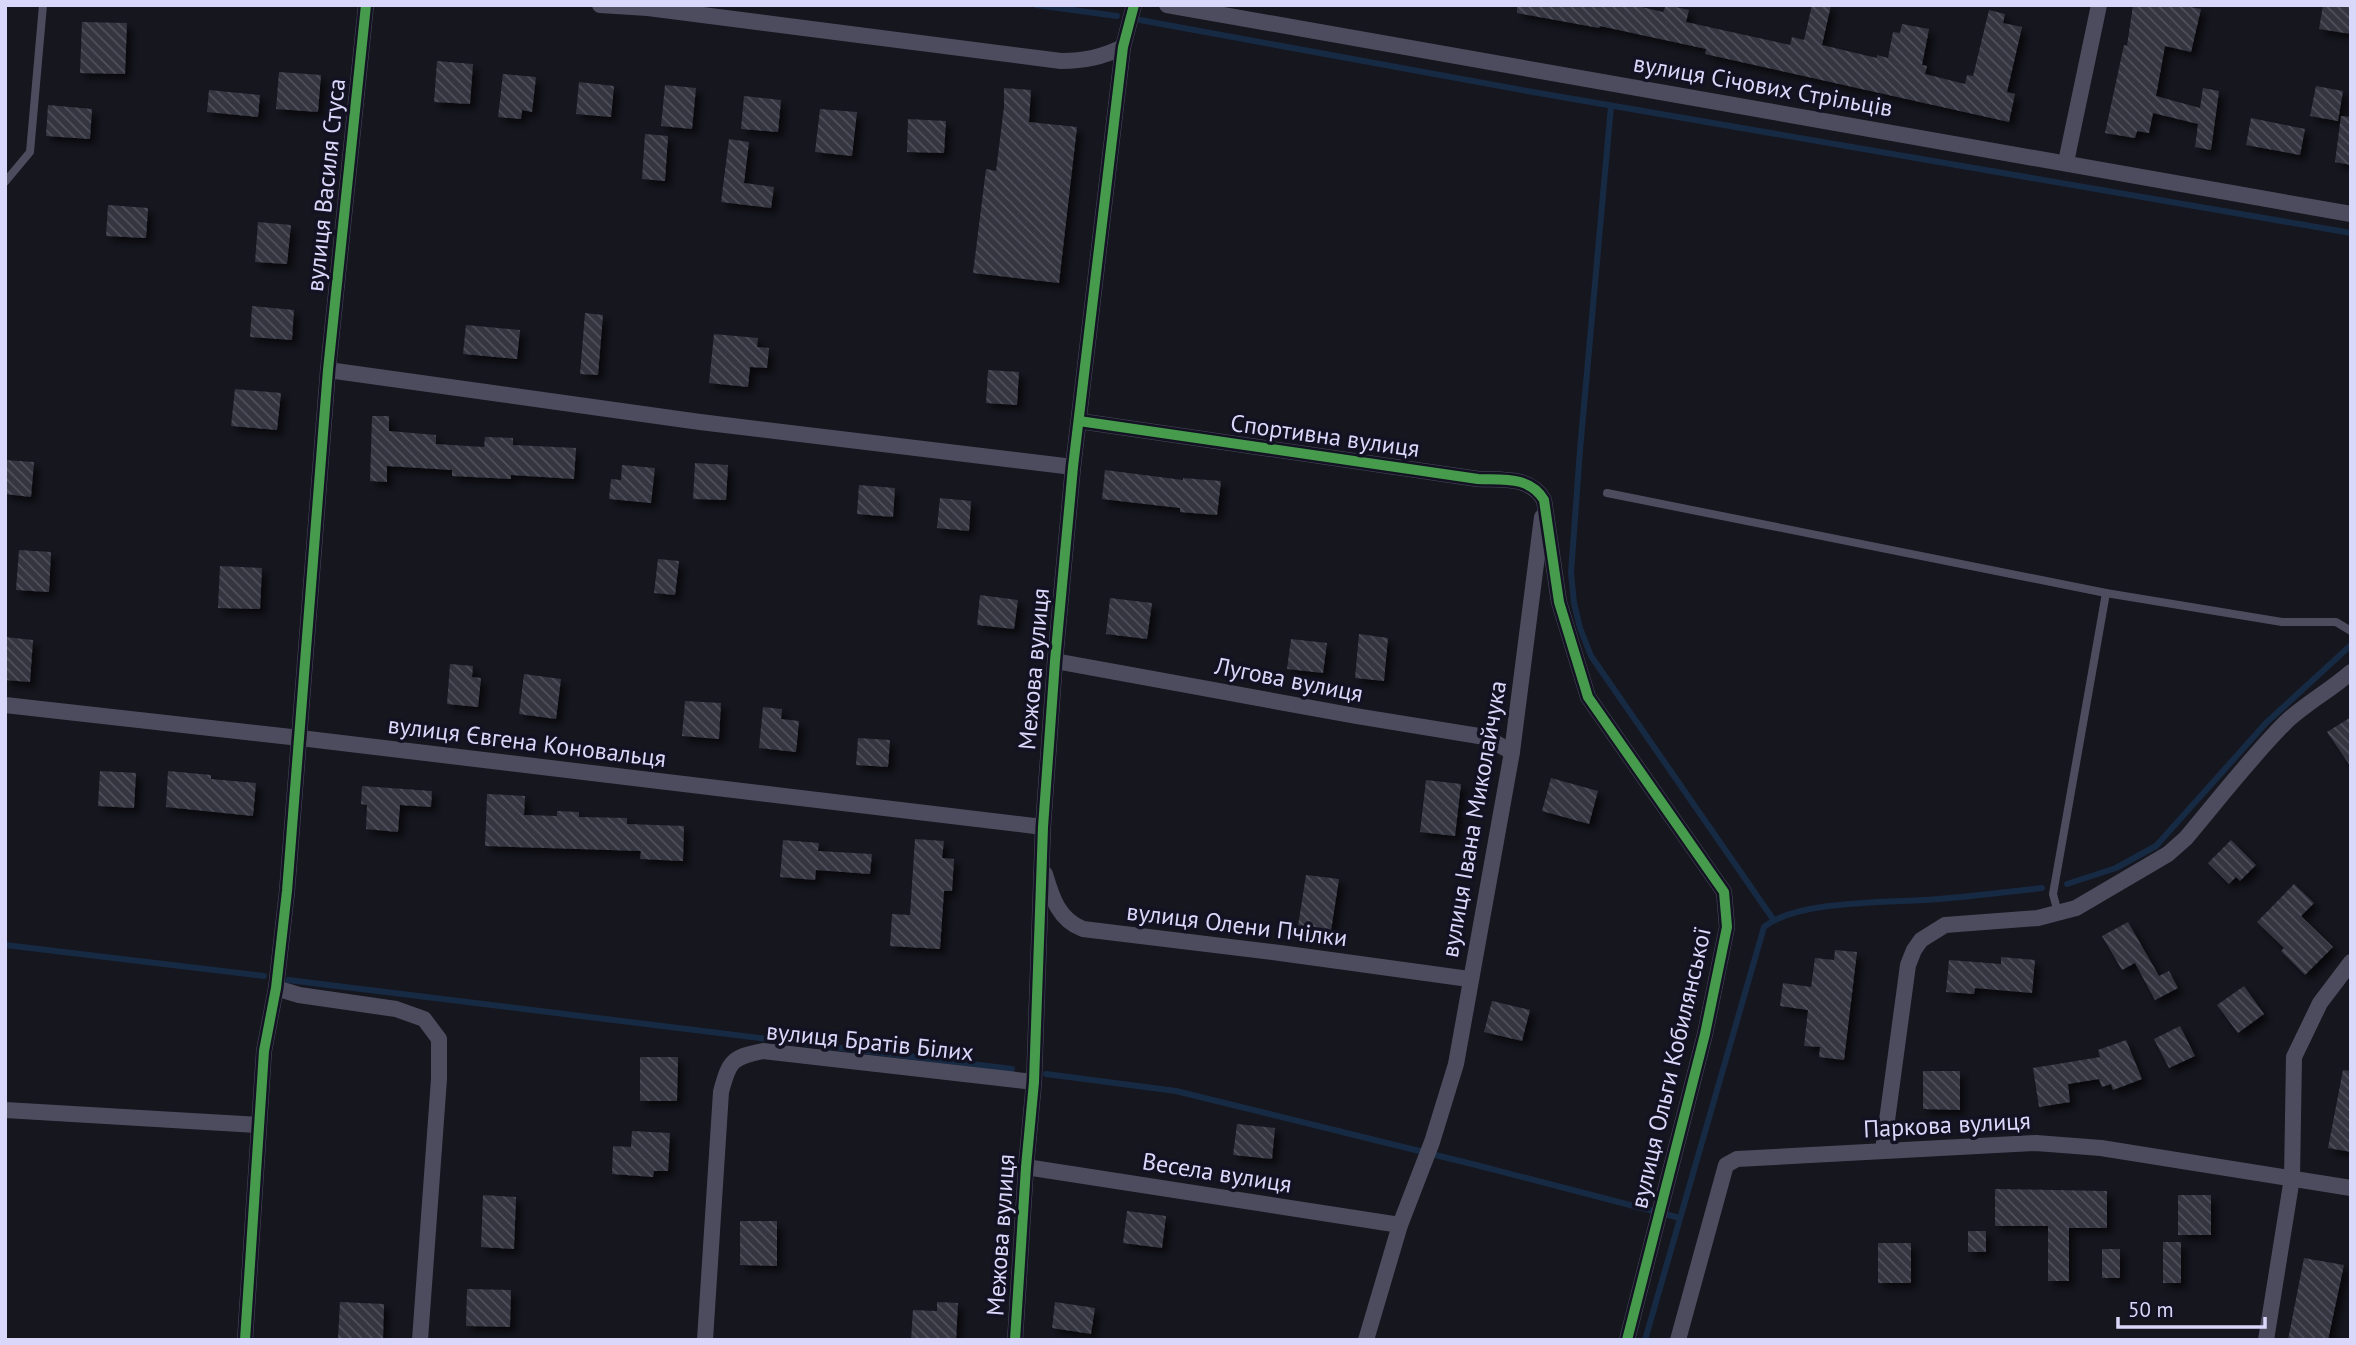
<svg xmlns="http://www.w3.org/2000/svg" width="2356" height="1345" font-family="'PT Sans',sans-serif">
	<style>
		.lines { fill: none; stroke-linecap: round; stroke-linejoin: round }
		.stream { stroke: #172a43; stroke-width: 6 }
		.building { fill: url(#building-back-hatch); filter: url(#shadow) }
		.service { stroke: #4c4c5e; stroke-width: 8 }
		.minor { stroke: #4c4c5e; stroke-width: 16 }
		.cycleway-casing { stroke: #131223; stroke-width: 15 }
		.cycleway { stroke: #469c4c; stroke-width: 10 }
		.labels { text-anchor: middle; stroke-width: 7; stroke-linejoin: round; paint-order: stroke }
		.street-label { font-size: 24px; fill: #dad8fa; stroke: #131223 }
	</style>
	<defs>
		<pattern id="building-back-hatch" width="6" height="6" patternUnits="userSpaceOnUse" patternTransform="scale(1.75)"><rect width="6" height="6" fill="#343441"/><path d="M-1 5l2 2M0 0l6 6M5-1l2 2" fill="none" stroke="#51515d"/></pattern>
		<filter id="shadow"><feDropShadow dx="5.5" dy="5.5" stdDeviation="3.5" flood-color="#0009"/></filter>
	</defs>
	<rect width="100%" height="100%" fill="#16161f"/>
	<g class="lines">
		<!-- stream -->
		<g class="stream">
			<path d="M1036 5 1117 16"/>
			<path d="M1140 20 1527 91 2351 233"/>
			<path d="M1611 106 1580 450 1571 573 1574 603 1580 628 1591 656 1773 919"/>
			<path d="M2067 884 2116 868 2156 846 2266 723 2351 645"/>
			<path d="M5 945 264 976"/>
			<path d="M288 980 1012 1069"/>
			<path d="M1046 1074 1176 1091 1476 1165 1680 1218"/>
			<path d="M1645 1340 1764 927C1798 899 1894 903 1939 899 1973 896 2007 892 2042 888"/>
		</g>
	</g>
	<!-- building -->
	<g class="building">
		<path d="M1517 5H1633L1663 12 1666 5 1689 10 1686 22 1790 45 1792 37 1804 40 1812 5H1831L1822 45 1877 58V55L1888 58 1893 32 1900 33 1902 24 1929 29 1922 65 1927 66 1925 74 1965 84 1967 75 1973 76 1989 10 2005 14 2003 23 2022 27 2007 92 2015 94 2009 122 1705 54 1706 49 1600 26 1599 28 1517 13Z"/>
		<path d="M2133 5H2180L2201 9 2191 52 2165 46 2156 96 2200 108 2203 88 2219 91 2211 150 2195 147 2198 124 2153 113 2149 133 2137 131 2135 138 2105 133 2124 45 2127 46Z"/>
		<path d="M2323 5H2351V34L2319 29Z"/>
		<path d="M82 22 127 23 125 74 80 73Z"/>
		<path d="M437 61 473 64 470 104 434 102Z"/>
		<path d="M279 72 321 75 318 112 276 109Z"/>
		<path d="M503 74 536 77 532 112 522 110 521 119 498 117Z"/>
		<path d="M579 82 614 86 611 117 576 114Z"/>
		<path d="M665 85 696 88 692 129 661 126Z"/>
		<path d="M2316 86 2343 91 2338 121 2310 116Z"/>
		<path d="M1004 88 1031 90 1029 122 1077 127 1059 283 973 273 986 169 996 171 1004 107Z"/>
		<path d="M209 90 260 95 258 117 207 112Z"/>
		<path d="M744 96 781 100 778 132 741 129Z"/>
		<path d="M48 105 92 109 90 139 46 136Z"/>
		<path d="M820 109 857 112 852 156 815 152Z"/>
		<path d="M2341 116 2351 117V165L2335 162Z"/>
		<path d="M2251 118 2305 129 2300 155 2246 145Z"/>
		<path d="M908 119 946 121 944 153 907 152Z"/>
		<path d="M645 134 668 136 665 181 642 179Z"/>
		<path d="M729 139 749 142 744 183 774 187 771 208 721 202Z"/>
		<path d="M108 205 148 208 146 238 106 236Z"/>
		<path d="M258 222 291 225 287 264 255 262Z"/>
		<path d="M252 306 294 310 292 340 250 337Z"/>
		<path d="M585 313 603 315 598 375 580 374Z"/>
		<path d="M466 325 520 330 517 359 463 354Z"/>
		<path d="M714 334 758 338 757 347 769 348 767 368 750 367 748 387 709 383Z"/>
		<path d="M988 370 1019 372 1017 405 986 403Z"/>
		<path d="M235 389 281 393 277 430 231 426Z"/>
		<path d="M372 416H389V431L436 435V444L484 447 485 437 513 438V445L576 448 574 479 511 475V479L452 476V470L387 466V482L370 481Z"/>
		<path d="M5 460 34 462 31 497 5 494Z"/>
		<path d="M695 463 728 465 726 500 693 499Z"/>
		<path d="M622 465 655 468 651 503 609 499 611 479 621 480Z"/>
		<path d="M1105 470 1183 480V478L1221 481 1217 515 1180 512V508L1102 499Z"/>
		<path d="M859 485 895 488 893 517 857 514Z"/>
		<path d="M940 498 971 501 969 531 937 528Z"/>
		<path d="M19 550 51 552 49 592 16 590Z"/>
		<path d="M658 559 679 561 675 595 654 593Z"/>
		<path d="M220 566 262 568 260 609 218 608Z"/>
		<path d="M980 595 1018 600 1014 629 977 625Z"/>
		<path d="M1110 598 1152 603 1147 639 1106 634Z"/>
		<path d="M1359 634 1388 638 1384 681 1355 678Z"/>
		<path d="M5 637 33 640 30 682 5 680Z"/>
		<path d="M1291 639 1327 643 1323 673 1287 669Z"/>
		<path d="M450 664 473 666 472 677 481 678 478 707 447 704Z"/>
		<path d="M524 674 561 679 556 719 519 714Z"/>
		<path d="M685 701 721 703 719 739 682 736Z"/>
		<path d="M763 707 782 709 781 719 799 721 796 752 759 748Z"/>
		<path d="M2351 717V767L2327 732Z"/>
		<path d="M858 738 890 740 888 767 856 765Z"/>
		<path d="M100 771 136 773 134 808 98 806Z"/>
		<path d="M168 771 211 775V779L256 783 253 816 166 807Z"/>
		<path d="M1551 778 1598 791 1589 824 1542 811Z"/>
		<path d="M1426 780 1461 784 1455 836 1420 832Z"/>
		<path d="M362 786 432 791 431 807 400 805 398 832 366 829 367 805 361 804Z"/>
		<path d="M487 794 525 796 524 815 557 816V811L579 812V817L627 818V824L684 826 683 861 640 859 641 851 485 846Z"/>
		<path d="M915 839 944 841 942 858 954 859 952 891H944L940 949 890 946 892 914 910 915Z"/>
		<path d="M783 840 819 843 818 851 872 854 870 874 816 870 815 880 780 877Z"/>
		<path d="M2231 840 2256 865 2240 881 2236 877 2229 884 2208 863Z"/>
		<path d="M1306 875 1339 879 1331 931 1298 926Z"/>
		<path d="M2294 884 2314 903 2301 916 2333 947 2305 975 2281 951 2284 948 2257 922Z"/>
		<path d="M2128 922 2159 976 2169 971 2178 988 2155 1000 2135 963 2122 970 2102 936Z"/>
		<path d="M1835 950 1857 952 1844 1060 1819 1057 1820 1047 1804 1046 1808 1010 1780 1006 1783 983 1811 987 1815 958 1834 960Z"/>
		<path d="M2001 957 2035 960 2032 993 1975 988 1974 994 1946 992 1949 960 2001 964Z"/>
		<path d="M2244 986 2264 1014 2238 1033 2217 1005Z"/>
		<path d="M1492 1001 1530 1010 1522 1041 1484 1032Z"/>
		<path d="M2180 1026 2195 1056 2169 1068 2154 1039Z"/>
		<path d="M2126 1040 2142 1079 2113 1090 2111 1084 2102 1087 2099 1079 2068 1084 2070 1102 2039 1107 2033 1068 2100 1057 2098 1050Z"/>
		<path d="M640 1057H678L677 1101H640Z"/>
		<path d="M2343 1070 2351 1071V1152L2328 1148Z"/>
		<path d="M1923 1071H1960V1110L1923 1109Z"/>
		<path d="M1237 1124 1275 1128 1272 1159 1233 1155Z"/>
		<path d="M632 1131 670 1133 668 1171H654L653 1177 612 1174 613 1146 631 1147Z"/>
		<path d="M1995 1189 2107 1191V1228H2069V1281H2048V1226H1995Z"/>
		<path d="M483 1195 516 1197 514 1249 481 1247Z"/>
		<rect x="2178" y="1195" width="33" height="40"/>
		<path d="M1127 1211 1166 1216 1162 1248 1123 1243Z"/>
		<path d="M740 1221H777V1266L740 1265Z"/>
		<rect x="1968" y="1231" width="18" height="21"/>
		<rect x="2163" y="1242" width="18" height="41"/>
		<rect x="1878" y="1243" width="33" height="40"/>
		<rect x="2102" y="1249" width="18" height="29"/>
		<path d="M2304 1258 2344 1265 2328 1340H2288Z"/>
		<path d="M467 1289 511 1290 510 1327 466 1326Z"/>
		<path d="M340 1302 384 1304 383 1340 338 1338Z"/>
		<path d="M937 1302 958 1303 956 1340H911L913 1310 937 1311Z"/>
		<path d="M1055 1302 1095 1308 1091 1334 1052 1328Z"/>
	</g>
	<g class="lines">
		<!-- service -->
		<g class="service">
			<path d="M5 182 30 152 43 5"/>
			<path d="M1607 493 2106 593 2282 622H2336L2351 631"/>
			<path d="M2058 913 2053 894 2106 593"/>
		</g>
		<!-- minor -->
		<g class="minor">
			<path d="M600 5 648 8 1061 61C1085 61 1102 57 1123 47"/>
			<path d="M1167 5 2351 214"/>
			<path d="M2066 162 2099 5"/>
			<path d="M328 370 700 422 1073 467"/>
			<path d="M1079 421 1478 479C1503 480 1530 476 1544 500L1559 602 1588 697 1724 892 1727 927 1705 1034 1627 1340"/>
			<path d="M1055 661 1356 716 1485 737 1512 752"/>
			<path d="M5 705 300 738 1043 827"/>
			<path d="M1045 874C1052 898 1059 920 1083 929L1280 953 1469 979"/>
			<path d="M276 988 299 995 396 1009 424 1019 439 1039V1079L420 1340"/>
			<path d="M5 1110 258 1125"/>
			<path d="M1883 1150 1908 965 1914 950 1921 940 1945 925 2038 918 2076 908 2168 854 2186 838C2218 800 2251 757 2286 722 2306 703 2331 690 2351 672"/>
			<path d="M1026 1167 1400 1225"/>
			<path d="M245 1340 264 1051 276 988 287 891 328 370 366 5"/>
			<path d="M705 1340 721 1092C729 1061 732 1057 763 1051L1034 1082"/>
			<path d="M1015 1340 1026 1167 1034 1082 1043 827 1055 661 1073 467 1123 47 1134 5"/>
			<path d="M1366 1340 1400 1225 1432 1142 1456 1064 1512 752 1542 517"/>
			<path d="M1678 1340 1726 1165 1737 1159 2036 1143 2101 1148 2351 1188"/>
			<path d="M2266 1340 2292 1178 2294 1057 2320 1003 2351 962"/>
		</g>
		<!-- cycleway casing -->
		<g class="cycleway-casing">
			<g id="cycleway">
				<path d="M1079 421 1478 479C1503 480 1530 476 1544 500L1559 602 1588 697 1724 892 1727 927 1705 1034 1627 1340"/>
				<path d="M245 1340 264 1051 276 988 287 891 328 370 366 5"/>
				<path d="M1015 1340 1026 1167 1034 1082 1043 827 1055 661 1073 467 1123 47 1134 5"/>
			</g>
		</g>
		<!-- cycleway -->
		<use href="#cycleway" class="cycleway"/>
	</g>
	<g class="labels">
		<!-- street labels -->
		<g class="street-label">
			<text transform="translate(1763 86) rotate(10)" y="8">вулиця Січових Стрільців</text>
			<text transform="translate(326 185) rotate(-84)" y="8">вулиця Василя Стуса</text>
			<text transform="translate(1325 436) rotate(8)" y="8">Спортивна вулиця</text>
			<text transform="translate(1034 669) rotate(-85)" y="8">Межова вулиця</text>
			<text transform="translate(1289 680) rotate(11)" y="8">Лугова вулиця</text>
			<text transform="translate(527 742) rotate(7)" y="8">вулиця Євгена Коновальця</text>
			<text transform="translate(1474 819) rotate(-80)" y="8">вулиця Івана Миколайчука</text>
			<text transform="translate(1237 925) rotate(7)" y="8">вулиця Олени Пчілки</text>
			<text transform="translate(870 1042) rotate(6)" y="8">вулиця Братів Білих</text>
			<text transform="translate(1671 1068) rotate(-77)" y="8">вулиця Ольги Кобилянської</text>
			<text transform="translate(1947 1125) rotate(-3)" y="8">Паркова вулиця</text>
			<text transform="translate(1217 1173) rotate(9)" y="8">Весела вулиця</text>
			<text transform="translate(1001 1235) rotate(-86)" y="8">Межова вулиця</text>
		</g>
	</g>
	<!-- border -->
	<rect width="2356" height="1345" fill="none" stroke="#dad8fa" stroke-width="14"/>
	<!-- scale -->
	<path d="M2118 1317v10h147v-10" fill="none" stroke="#dad8fa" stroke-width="3.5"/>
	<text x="2128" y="1317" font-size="21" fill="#dad8fa" stroke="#131223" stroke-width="5" paint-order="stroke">50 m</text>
</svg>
